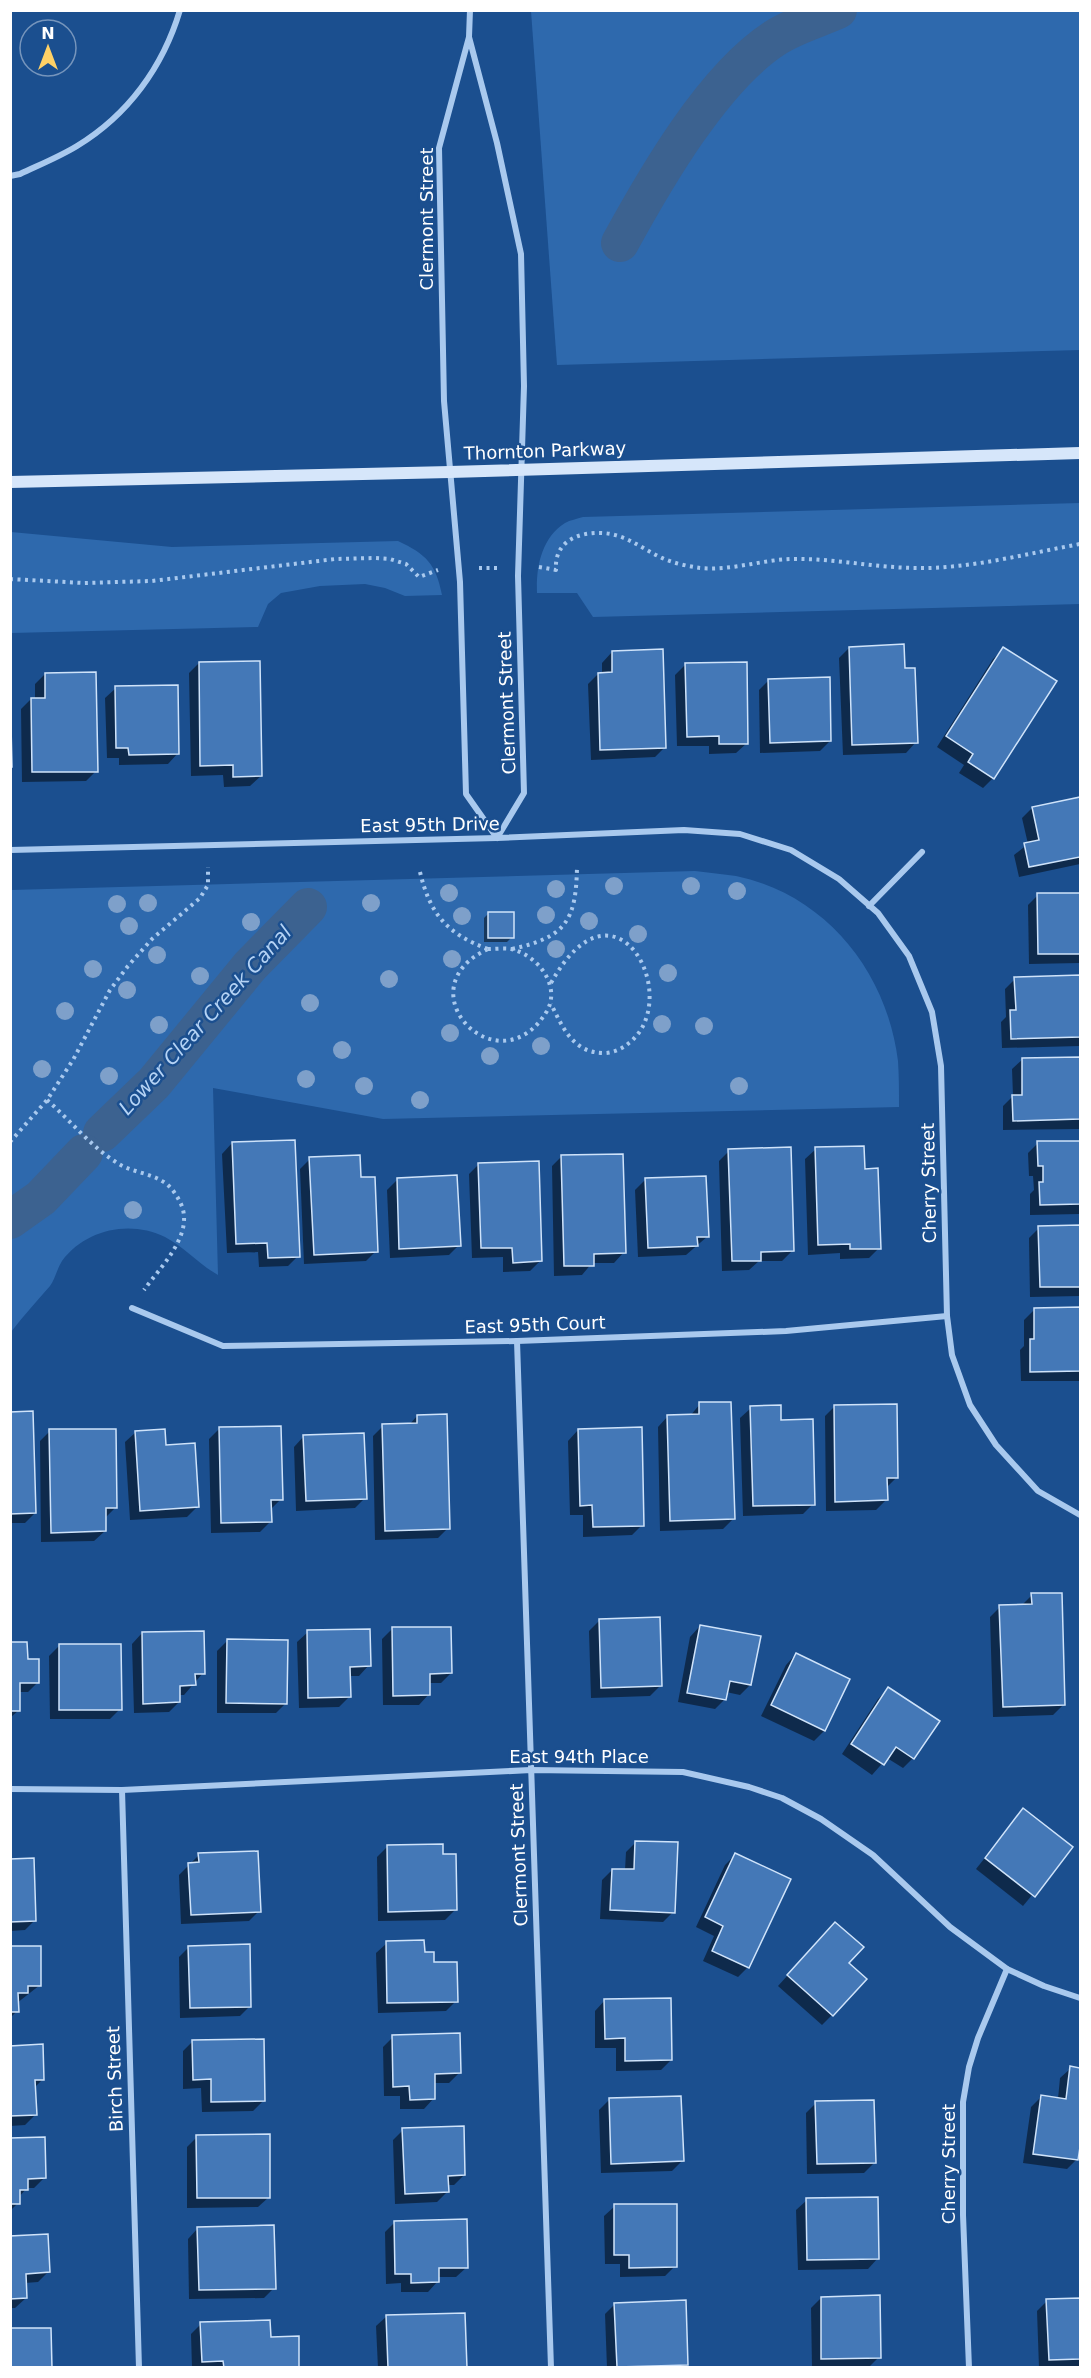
<svg xmlns="http://www.w3.org/2000/svg" width="1091" height="2378" font-family="'DejaVu Sans',sans-serif">
	<style>
		.green { fill: #2e69ad }
		.shadow { fill: #0007 }
		.lines { fill: none; stroke-linecap: round; stroke-linejoin: round }
		.canal { stroke: #3c6290; stroke-width: 38 }
		.building { fill: #4478b7; stroke: #cfe3fa; stroke-width: 1.5 }
		.path { stroke: #a9c9ee; stroke-width: 4; stroke-dasharray: 3 4.5; stroke-linecap: butt }
		.street { stroke: #a9c9ee; stroke-width: 6 }
		.secondary { stroke: #d6e6fa; stroke-width: 12 }
		.tree { fill: #7ea0ca }
		.labels { text-anchor: middle; stroke-width: 5; stroke-linejoin: round; paint-order: stroke }
		.street-label { font-size: 18px; fill: #fff; stroke: #1b4f8f }
		.water-label { font-size: 20px; font-style: italic; fill: #b5d3f5; stroke: #1b4f8f }
	</style>
	<rect width="100%" height="100%" fill="#1b4f8f"/>
	<!-- green -->
	<g class="green">
		<path d="M531 11H1080V350L557 365Z"/>
		<path d="M1080 503V604L593 617 577 593H537C536 568 541 538 565 523 570 520 577 519 583 517Z"/>
		<path d="M11 532 172 547 398 541C426 554 436 564 442 595L405 596 385 588 365 584 320 586 281 593 268 604 258 627 11 633Z"/>
		<path d="M695 871C709 873 723 874 736 876 826 895 887 972 898 1061 899 1076 899 1092 899 1107L383 1119 213 1088 218 1275C200 1265 184 1247 165 1237 130 1220 86 1229 62 1261 57 1269 55 1279 50 1286 37 1301 23 1316 11 1332V890Z"/>
	</g>
	<!-- shadow -->
	<g class="shadow">
		<path d="M849 648 903 669 916 742 906 753 843 755 839 658Z"/>
		<path d="M1003 649 993 778 983 788 959 773 964 765 937 747 993 659Z"/>
		<path d="M612 652 665 747 655 757 591 760 588 684 598 674H602V663Z"/>
		<path d="M199 663 261 776 250 786 224 787 223 775 191 776 189 673Z"/>
		<path d="M686 664 747 743 736 753 709 754V746H677L675 675Z"/>
		<path d="M45 674 96 771 86 781 22 782 21 709 31 699H35V684Z"/>
		<path d="M769 680 830 741 820 751 760 753 759 690Z"/>
		<path d="M116 688 178 753 168 764 119 765V758H107L105 698Z"/>
		<path d="M1080 798V864L1019 877 1014 855 1028 844 1022 818 1032 808Z"/>
		<path d="M1080 894V963L1029 964 1028 905 1038 895Z"/>
		<path d="M488 914 512 937 507 942H484V918Z"/>
		<path d="M1080 976V1046L1002 1048 1001 1022 1006 1017 1005 989 1015 979Z"/>
		<path d="M1080 1058V1129L1003 1130V1106L1013 1096 1012 1069 1023 1059Z"/>
		<path d="M1080 1142V1214L1030 1215V1194L1034 1190 1033 1176H1029L1028 1153 1038 1143Z"/>
		<path d="M232 1143 298 1256 288 1266 259 1267 258 1252 227 1253 222 1154Z"/>
		<path d="M816 1149 863 1170 879 1248 869 1258 840 1259V1253L808 1255 805 1159Z"/>
		<path d="M729 1151 792 1251 782 1261H759L749 1270 722 1271 719 1161Z"/>
		<path d="M562 1156 624 1252 614 1263H592L582 1275 554 1276 552 1166Z"/>
		<path d="M310 1159 360 1179 376 1251 366 1261 304 1264 300 1169Z"/>
		<path d="M479 1164 540 1261 530 1271 503 1272V1257L472 1258 469 1174Z"/>
		<path d="M397 1180 459 1245 449 1255 390 1258 387 1190Z"/>
		<path d="M645 1180 708 1236 686 1255 638 1257 635 1190Z"/>
		<path d="M1080 1227V1296L1030 1297 1029 1238 1039 1228Z"/>
		<path d="M1080 1309V1381H1021L1020 1350 1024 1346V1320L1034 1310Z"/>
		<path d="M700 1404 733 1519 723 1529 660 1531 658 1427 668 1416H690Z"/>
		<path d="M835 1406 897 1477 886 1488V1500L876 1510 826 1511 825 1416Z"/>
		<path d="M751 1408 780 1422 813 1504 803 1514 743 1516 740 1418Z"/>
		<path d="M10 1414 35 1513 25 1523H10Z"/>
		<path d="M417 1416 448 1528 438 1538 375 1540 373 1436 383 1426 409 1425Z"/>
		<path d="M219 1429 281 1499 270 1510V1522L260 1532 211 1533 209 1439Z"/>
		<path d="M578 1430 642 1525 632 1535 583 1537V1515H570L568 1441Z"/>
		<path d="M50 1431 116 1507 106 1517 105 1531 94 1541 41 1542 40 1441Z"/>
		<path d="M136 1432 165 1446 197 1507 187 1517 130 1520 125 1442Z"/>
		<path d="M304 1436 365 1498 355 1508 296 1511 294 1447Z"/>
		<path d="M1032 1595 1063 1705 1053 1715 993 1717 990 1617 1000 1607 1022 1605Z"/>
		<path d="M599 1621 661 1685 650 1696 591 1698 589 1631Z"/>
		<path d="M700 1626 750 1685 740 1695 726 1692 725 1699 715 1709 678 1702 690 1637Z"/>
		<path d="M392 1629 451 1673 441 1683H429V1694L419 1705H383L382 1639Z"/>
		<path d="M308 1632 369 1665 359 1676H349V1697L339 1707 299 1708 297 1642Z"/>
		<path d="M142 1633 203 1673 184 1695H179V1702L169 1712 134 1713 132 1644Z"/>
		<path d="M227 1641 286 1703 276 1713H217V1651Z"/>
		<path d="M10 1643 26 1661 38 1682 28 1692H19V1710L10 1718Z"/>
		<path d="M59 1646 120 1709 110 1719H50L49 1656Z"/>
		<path d="M796 1654 848 1679 824 1731 814 1741 761 1716 786 1665Z"/>
		<path d="M888 1689 913 1758 903 1768 887 1758 872 1775 842 1754 878 1699Z"/>
		<path d="M1023 1810 1071 1848 1023 1906 976 1869Z"/>
		<path d="M636 1842 673 1912 663 1922 600 1919 602 1880 612 1870H625L626 1852Z"/>
		<path d="M388 1846 442 1855 455 1910 445 1920 378 1921 377 1857Z"/>
		<path d="M199 1855 259 1911 249 1921 181 1924 179 1875Z"/>
		<path d="M735 1855 748 1967 738 1977 703 1961 714 1936 696 1927 725 1865Z"/>
		<path d="M10 1861 35 1920 25 1930 10 1931Z"/>
		<path d="M825 1934 847 1963 832 2015 822 2025 778 1986Z"/>
		<path d="M387 1943 423 1953 433 1963 456 2001 446 2011 378 2013 376 1953Z"/>
		<path d="M189 1947 250 2006 240 2016 180 2018 179 1957Z"/>
		<path d="M10 1948 40 1985 17 2003V2011L10 2018Z"/>
		<path d="M605 2000 671 2060 661 2070 616 2071V2048H595V2011Z"/>
		<path d="M393 2037 459 2073 449 2083H433L434 2098 424 2109H400V2096H384L383 2047Z"/>
		<path d="M193 2041 263 2101 253 2111 202 2112 201 2088 183 2089V2051Z"/>
		<path d="M10 2047 43 2079 34 2088 35 2115 25 2125 10 2126Z"/>
		<path d="M1071 2068 1080 2069V2147L1077 2159 1067 2169 1023 2163 1031 2107 1041 2097 1058 2099 1060 2078Z"/>
		<path d="M609 2100 682 2161 672 2171 601 2173 599 2110Z"/>
		<path d="M816 2103 874 2163 864 2173 807 2174 806 2113Z"/>
		<path d="M403 2130 464 2175 454 2185H447V2192L437 2202 395 2204 393 2140Z"/>
		<path d="M197 2137 269 2197 258 2207 187 2208V2147Z"/>
		<path d="M10 2140 44 2178 34 2188H27L18 2198V2203L10 2211Z"/>
		<path d="M807 2200 878 2258 868 2269 798 2270 796 2210Z"/>
		<path d="M615 2206 675 2266 665 2276 620 2277V2264H605L604 2216Z"/>
		<path d="M395 2222 467 2267 456 2277H438V2281L428 2292H401V2283L386 2284 385 2232Z"/>
		<path d="M198 2228 274 2288 264 2298 189 2299 188 2239Z"/>
		<path d="M10 2237 48 2272 38 2282 25 2283 26 2298 15 2308H10Z"/>
		<path d="M821 2298 879 2357 869 2367 812 2368 811 2308Z"/>
		<path d="M1080 2299V2368H1039L1037 2311 1047 2301Z"/>
		<path d="M615 2304 687 2364 683 2368H607L605 2314Z"/>
		<path d="M387 2316 465 2368H378L376 2326Z"/>
		<path d="M201 2324 269 2339 298 2368H192L191 2334Z"/>
	</g>
	<g class="lines">
		<!-- canal -->
		<g class="canal">
			<path d="M620 243C655 179 713 78 775 38 793 26 818 19 838 10"/>
			<path d="M102 1133 154 1083 250 966 308 907"/>
			<path d="M10 1220 41 1198 84 1153"/>
		</g>
	</g>
	<!-- building -->
	<g class="building">
		<path d="M904 644 905 668H915L918 743 852 745 849 647Z"/>
		<path d="M1003 647 1057 681 994 779 968 762 973 754 946 736Z"/>
		<path d="M663 649 666 748 600 750 598 673 612 672V651Z"/>
		<path d="M260 661 262 776 233 777V765L200 766 199 662Z"/>
		<path d="M747 662 748 744H719V736L687 737 685 663Z"/>
		<path d="M96 672 98 772H32L31 698H45V673Z"/>
		<path d="M830 677 831 741 770 743 768 679Z"/>
		<path d="M10 685 12 767H10Z"/>
		<path d="M178 685 179 754 129 755 128 748H116L115 686Z"/>
		<path d="M1080 797V857L1029 867 1024 843 1039 840 1032 807Z"/>
		<path d="M1037 893H1080V954H1038Z"/>
		<rect x="488" y="912" width="26" height="26"/>
		<path d="M1080 975V1037L1011 1039 1010 1010H1016L1014 977Z"/>
		<path d="M1080 1057V1119L1013 1121 1012 1095H1022V1058Z"/>
		<path d="M295 1140 300 1257 268 1258 267 1243 236 1244 232 1142Z"/>
		<path d="M1037 1141H1080V1204L1040 1205 1039 1182H1043V1166H1038Z"/>
		<path d="M864 1146 865 1169 878 1168 881 1249H850V1244L818 1245 815 1147Z"/>
		<path d="M791 1147 794 1251 761 1252V1261H732L728 1149Z"/>
		<path d="M623 1154 626 1253 594 1254V1266H564L561 1155Z"/>
		<path d="M360 1155 361 1177H375L378 1252 314 1255 309 1157Z"/>
		<path d="M539 1161 542 1261 513 1263 512 1248H481L478 1163Z"/>
		<path d="M457 1175 461 1246 399 1249 397 1178Z"/>
		<path d="M706 1176 709 1237H697L698 1246 648 1248 645 1178Z"/>
		<path d="M1080 1225V1287H1040L1038 1226Z"/>
		<path d="M1080 1307V1371L1030 1372V1339H1034V1308Z"/>
		<path d="M699 1402H731L735 1519 670 1521 667 1415 699 1414Z"/>
		<path d="M897 1404 898 1478H887L888 1500 835 1502 834 1405Z"/>
		<path d="M781 1405V1420L813 1419 815 1505 753 1506 750 1406Z"/>
		<path d="M33 1411 36 1513 10 1514V1412Z"/>
		<path d="M447 1414 450 1529 385 1531 382 1424 417 1423V1415Z"/>
		<path d="M281 1426 283 1500H271L272 1522 221 1523 219 1427Z"/>
		<path d="M642 1427 644 1526 593 1527 592 1505 580 1506 578 1429Z"/>
		<path d="M49 1429H116L117 1508H106V1531L51 1533Z"/>
		<path d="M165 1429 166 1445 195 1443 199 1507 140 1511 135 1431Z"/>
		<path d="M364 1433 367 1499 306 1501 303 1435Z"/>
		<path d="M1031 1593H1062L1065 1705 1003 1707 999 1605 1032 1604Z"/>
		<path d="M660 1617 662 1686 601 1688 599 1619Z"/>
		<path d="M700 1625 761 1636 751 1685 730 1681 726 1700 687 1693Z"/>
		<path d="M392 1627H451L452 1673 430 1674V1695L393 1696Z"/>
		<path d="M370 1629 371 1666 350 1667 351 1697 308 1698 307 1630Z"/>
		<path d="M204 1631 205 1674H195L196 1685 180 1686V1702L143 1704 142 1632Z"/>
		<path d="M227 1639 288 1640 287 1704 226 1703Z"/>
		<path d="M10 1642H27L28 1659H39V1683H20V1711H10Z"/>
		<path d="M59 1644H121L122 1710H59Z"/>
		<path d="M796 1653 850 1679 825 1731 771 1705Z"/>
		<path d="M888 1687 940 1721 914 1759 896 1747 884 1765 851 1744Z"/>
		<path d="M1023 1808 1073 1847 1035 1897 985 1858Z"/>
		<path d="M635 1841 678 1842 675 1913 610 1910 612 1869H634Z"/>
		<path d="M443 1844V1854H456L457 1910 388 1912 387 1845Z"/>
		<path d="M258 1851 261 1912 191 1915 188 1863 199 1862 198 1853Z"/>
		<path d="M735 1853 791 1879 749 1968 712 1951 723 1926 705 1917Z"/>
		<path d="M34 1858 36 1921 10 1922V1859Z"/>
		<path d="M835 1922 864 1947 849 1963 867 1979 833 2016 787 1975Z"/>
		<path d="M424 1940 425 1952H434V1962H457L458 2002 387 2003 386 1941Z"/>
		<path d="M250 1944 251 2007 190 2008 188 1946Z"/>
		<path d="M10 1946H41V1986H28V1993H18L19 2012H10Z"/>
		<path d="M671 1998 672 2060 625 2061V2038L605 2039 604 1999Z"/>
		<path d="M460 2033 461 2073 435 2074V2099L410 2100 409 2086 393 2087 392 2035Z"/>
		<path d="M264 2039 265 2101 211 2102V2079L193 2080 192 2040Z"/>
		<path d="M43 2044 44 2080H35L37 2115 10 2116V2046Z"/>
		<path d="M1070 2066 1080 2068V2147L1078 2160 1033 2154 1041 2095 1066 2099Z"/>
		<path d="M681 2096 684 2161 611 2164 609 2098Z"/>
		<path d="M874 2100 876 2163 817 2164 815 2101Z"/>
		<path d="M464 2126 465 2175 448 2176 449 2192 405 2194 402 2128Z"/>
		<path d="M270 2134V2198H197L196 2135Z"/>
		<path d="M45 2137 46 2178 28 2179V2190H20V2204H10V2138Z"/>
		<path d="M878 2197 879 2259 807 2260 806 2198Z"/>
		<path d="M614 2204H677V2267L629 2268V2255H614Z"/>
		<path d="M467 2219 468 2268H439V2282L411 2283V2274H395L394 2221Z"/>
		<path d="M274 2225 276 2289 199 2290 197 2227Z"/>
		<path d="M48 2234 50 2272 26 2274 27 2298 10 2299V2236Z"/>
		<path d="M880 2295 881 2358 821 2359V2297Z"/>
		<path d="M1080 2298V2359L1049 2360 1046 2299Z"/>
		<path d="M686 2300 688 2365 617 2367 614 2303Z"/>
		<path d="M465 2313 467 2368H388L386 2315Z"/>
		<path d="M270 2320 271 2337 299 2336V2368H224L223 2361 202 2362 200 2322Z"/>
		<path d="M10 2328H51L52 2368H10Z"/>
	</g>
	<g class="lines">
		<!-- path -->
		<g class="path">
			<path d="M539 567 556 570C554 542 577 532 602 533 625 534 641 548 660 557 672 563 687 566 700 568 730 571 761 560 791 559 834 558 875 568 918 568 969 569 1030 553 1080 544"/>
			<path d="M479 568H498"/>
			<path d="M10 579 84 583 152 581 335 559 375 558 390 559 406 564 419 577 438 570"/>
			<path d="M420 872C430 914 447 934 488 949"/>
			<path d="M488 949C495 949 504 948 511 949 538 955 561 986 547 1011 499 1091 401 989 488 949Z"/>
			<path d="M512 949C566 937 576 921 577 867"/>
			<path d="M551 983C616 865 685 999 629 1043 622 1049 613 1053 604 1053 573 1053 563 1028 551 1004"/>
			<path d="M47 1100C71 1121 92 1148 119 1164 132 1172 149 1173 162 1181 170 1185 176 1194 180 1202 196 1233 161 1266 144 1290"/>
			<path d="M10 1142 47 1100 73 1060 110 990 128 966 152 939 200 898 208 885V867"/>
		</g>
		<!-- street -->
		<g class="street">
			<path d="M469 37 497 143 521 254 524 386 518 576 524 793 497 838 466 794 460 582 444 401 439 148 469 37 470 10"/>
			<path d="M10 176 20 174C39 165 59 157 77 146 128 115 163 67 180 10"/>
			<path d="M10 850 497 838 684 830 740 834 791 850 839 879 878 913 909 956 932 1012 941 1066 947 1316 952 1355 970 1405 996 1445 1038 1491 1080 1515"/>
			<path d="M869 906 922 852"/>
			<path d="M132 1308 223 1346 517 1341 786 1331 947 1316"/>
			<path d="M517 1341 551 2368"/>
			<path d="M10 1789 122 1790 531 1770 683 1772 749 1787 782 1798 821 1819 873 1855 950 1927 1007 1969 1044 1986 1080 1998"/>
			<path d="M122 1790 139 2368"/>
			<path d="M969 2368 963 2215V2102L969 2067 978 2038 1007 1969"/>
		</g>
		<!-- secondary -->
		<path class="secondary" d="M10 482 450 472 1080 453"/>
	</g>
	<!-- trees -->
	<g class="tree">
		<circle cx="614" cy="886" r="9"/>
		<circle cx="691" cy="886" r="9"/>
		<circle cx="556" cy="889" r="9"/>
		<circle cx="737" cy="891" r="9"/>
		<circle cx="449" cy="893" r="9"/>
		<circle cx="148" cy="903" r="9"/>
		<circle cx="371" cy="903" r="9"/>
		<circle cx="117" cy="904" r="9"/>
		<circle cx="546" cy="915" r="9"/>
		<circle cx="462" cy="916" r="9"/>
		<circle cx="589" cy="921" r="9"/>
		<circle cx="251" cy="922" r="9"/>
		<circle cx="129" cy="926" r="9"/>
		<circle cx="638" cy="934" r="9"/>
		<circle cx="556" cy="949" r="9"/>
		<circle cx="157" cy="955" r="9"/>
		<circle cx="452" cy="959" r="9"/>
		<circle cx="93" cy="969" r="9"/>
		<circle cx="668" cy="973" r="9"/>
		<circle cx="200" cy="976" r="9"/>
		<circle cx="389" cy="979" r="9"/>
		<circle cx="127" cy="990" r="9"/>
		<circle cx="310" cy="1003" r="9"/>
		<circle cx="65" cy="1011" r="9"/>
		<circle cx="662" cy="1024" r="9"/>
		<circle cx="159" cy="1025" r="9"/>
		<circle cx="704" cy="1026" r="9"/>
		<circle cx="450" cy="1033" r="9"/>
		<circle cx="541" cy="1046" r="9"/>
		<circle cx="342" cy="1050" r="9"/>
		<circle cx="490" cy="1056" r="9"/>
		<circle cx="42" cy="1069" r="9"/>
		<circle cx="109" cy="1076" r="9"/>
		<circle cx="306" cy="1079" r="9"/>
		<circle cx="364" cy="1086" r="9"/>
		<circle cx="739" cy="1086" r="9"/>
		<circle cx="420" cy="1100" r="9"/>
		<circle cx="133" cy="1210" r="9"/>
	</g>
	<g class="labels">
		<!-- street labels -->
		<g class="street-label">
			<text transform="translate(427 219) rotate(-90)" y="6">Clermont Street</text>
			<text transform="translate(545 451) rotate(-2)" y="6">Thornton Parkway</text>
			<text transform="translate(507 703) rotate(-92)" y="6">Clermont Street</text>
			<text transform="translate(430 825) rotate(-1)" y="6">East 95th Drive</text>
			<text transform="translate(929 1183) rotate(-91)" y="6">Cherry Street</text>
			<text transform="translate(535 1325) rotate(-2)" y="6">East 95th Court</text>
			<text x="579" y="1763">East 94th Place</text>
			<text transform="translate(519 1855) rotate(-92)" y="6">Clermont Street</text>
			<text transform="translate(115 2079) rotate(-92)" y="6">Birch Street</text>
			<text transform="translate(949 2164) rotate(-90)" y="6">Cherry Street</text>
		</g>
		<!-- water labels -->
		<g class="water-label">
			<text transform="translate(205 1020) rotate(-48)" y="7">Lower Clear Creek Canal</text>
		</g>
	</g>
	<!-- border -->
	<rect width="1091" height="2378" fill="none" stroke="#ffffff" stroke-width="24"/>
	<!-- north arrow -->
	<g transform="translate(48 48)"><circle r="28" fill="#1b4f8f" stroke="#7695bc" stroke-width="1.5"/>
	<path d="M0-4.5L10 22L0 15L-10 22Z" fill="#ffd166"/>
	<text y="-9" font-size="16" font-weight="bold" text-anchor="middle" fill="#ffffff">N</text>
	</g>
</svg>
